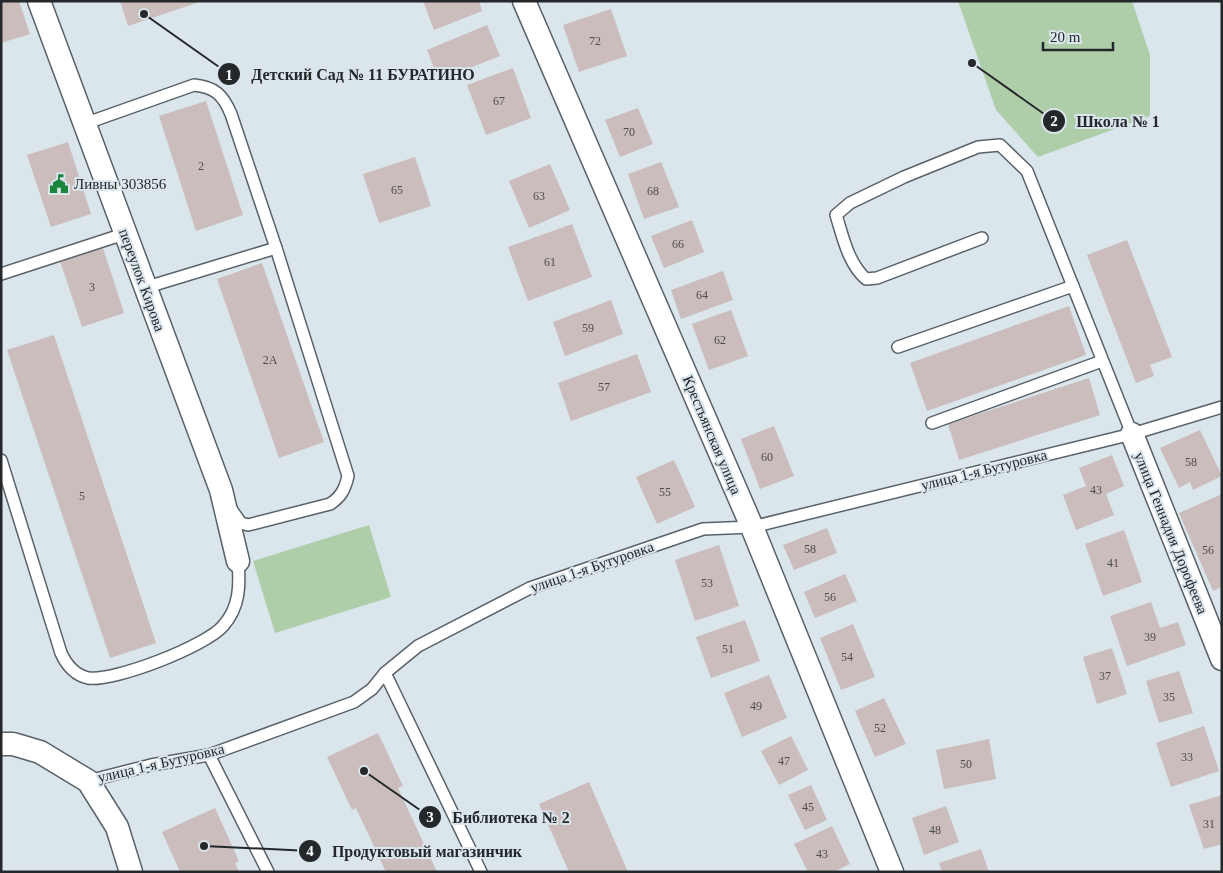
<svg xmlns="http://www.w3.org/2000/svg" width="1223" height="873" font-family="Georgia,serif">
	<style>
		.green { fill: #aecda9 }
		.building { fill: #cabdbb }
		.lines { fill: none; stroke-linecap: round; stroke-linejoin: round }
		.service-casing { stroke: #596269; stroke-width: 14 }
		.minor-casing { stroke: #596269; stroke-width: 25 }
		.service { stroke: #fff; stroke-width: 11 }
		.minor { stroke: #fff; stroke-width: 22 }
		.labels { text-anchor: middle; stroke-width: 4; stroke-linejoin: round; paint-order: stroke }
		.number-label { font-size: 12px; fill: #4e4d4f }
		.poi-label { font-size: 15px; fill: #24282b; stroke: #dae5ec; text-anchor: start }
		.street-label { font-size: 15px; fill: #24282b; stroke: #dae5ec }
		.leader { fill: none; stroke: #24282b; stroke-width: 2 }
		.callout-dot { fill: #24282b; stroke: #dae5ec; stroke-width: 2 }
		.mark-label { font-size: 15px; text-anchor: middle; font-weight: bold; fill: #fff }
		.callout-label { font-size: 16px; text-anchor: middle; font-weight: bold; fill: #24282b; stroke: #dae5ec; stroke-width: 4; stroke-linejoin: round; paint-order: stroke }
	</style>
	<rect width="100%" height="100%" fill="#dae5ec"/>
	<!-- green -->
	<g class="green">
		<path d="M958 1H1132L1150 55V116L1038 157 996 110Z"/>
		<path d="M369 525 391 597 275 633 253 561Z"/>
	</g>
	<!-- building -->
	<g class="building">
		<path d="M1 1H19L30 34 1 43Z"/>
		<path d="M120 1H199V2L128 26Z"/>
		<path d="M423 1H479L482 11 434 30Z"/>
		<path d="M611 9 627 56 579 72 563 25Z"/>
		<path d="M487 25 500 56 439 80 427 50Z"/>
		<path d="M513 68 531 118 486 135 467 85Z"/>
		<path d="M206 101 243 215 196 231 159 116Z"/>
		<path d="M638 108 653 144 620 157 605 120Z"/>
		<path d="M68 142 91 214 51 227 27 155Z"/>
		<path d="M415 157 431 206 379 223 363 174Z"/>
		<path d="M661 162 679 207 644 219 628 174Z"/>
		<path d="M550 164 570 210 529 228 509 181Z"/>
		<path d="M692 220 704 252 664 268 651 236Z"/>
		<path d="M572 224 592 277 528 301 508 247Z"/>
		<path d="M1127 240 1172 357 1150 365 1154 376 1136 383 1087 255Z"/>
		<path d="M103 248 124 313 82 327 60 261Z"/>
		<path d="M262 263 324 442 279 458 217 279Z"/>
		<path d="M723 271 733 300 681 319 671 290Z"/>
		<path d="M611 300 623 334 565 356 553 322Z"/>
		<path d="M1069 306 1086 355 927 411 910 363Z"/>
		<path d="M731 310 748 356 709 370 692 324Z"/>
		<path d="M54 335 156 643 110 658 7 350Z"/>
		<path d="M637 354 651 392 571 421 558 383Z"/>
		<path d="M1089 378 1100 415 959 460 948 424Z"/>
		<path d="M774 426 794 476 760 489 741 439Z"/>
		<path d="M1200 430 1222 476 1193 490 1190 482 1179 488 1160 448Z"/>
		<path d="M1112 455 1124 486 1106 494 1114 515 1076 530 1063 495 1086 486 1079 468Z"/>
		<path d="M674 460 695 507 657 524 636 477Z"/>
		<path d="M1222 494V587L1213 591 1179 513Z"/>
		<path d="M827 528 837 553 794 570 783 545Z"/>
		<path d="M1124 530 1142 582 1103 596 1085 544Z"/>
		<path d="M719 545 739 606 695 621 675 560Z"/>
		<path d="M845 574 857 601 815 618 804 592Z"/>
		<path d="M1151 602 1160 628 1178 622 1186 645 1127 666 1110 616Z"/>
		<path d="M745 620 760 661 711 678 696 637Z"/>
		<path d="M853 624 875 677 841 690 820 638Z"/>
		<path d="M1112 648 1127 694 1097 704 1083 657Z"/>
		<path d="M1179 671 1193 713 1159 723 1146 681Z"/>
		<path d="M769 675 787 718 742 737 724 693Z"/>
		<path d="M884 698 906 744 875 757 855 711Z"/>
		<path d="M1204 726 1219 771 1171 787 1156 743Z"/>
		<path d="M378 733 403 786 398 788 437 872H386L356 808 352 810 327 757Z"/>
		<path d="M791 736 808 770 779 785 761 751Z"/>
		<path d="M989 739 996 779 944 789 936 750Z"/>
		<path d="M589 782 628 872H569L539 804Z"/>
		<path d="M811 785 827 820 805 830 788 795Z"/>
		<path d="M1222 795V844L1204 849 1189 805Z"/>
		<path d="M946 806 959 842 924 855 912 818Z"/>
		<path d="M215 808 239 861 235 863 239 872H180L162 832Z"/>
		<path d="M832 826 850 864 834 872H808L794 844Z"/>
		<path d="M981 849 989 872H942L939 863Z"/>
	</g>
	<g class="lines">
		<!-- service casing -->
		<g class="service-casing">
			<g id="service">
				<path d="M84 124 194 85C215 87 223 95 231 114L276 248 144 288"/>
				<path d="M982 238 877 278 866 279C848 263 843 237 836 215L850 203 904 177 978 147 1000 145 1027 171 1132 434"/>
				<path d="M1 274 124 234"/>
				<path d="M898 347 1073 286"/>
				<path d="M932 423 1102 361"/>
				<path d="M1 460 61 653C66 664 75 675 88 678 114 682 206 646 223 626 240 607 240 585 238 561"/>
				<path d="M231 509 241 523 248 525 330 504C341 497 345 489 348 476L276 248"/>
				<path d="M385 673 481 872"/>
				<path d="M209 755 268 872"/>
				<path d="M88 781 151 765 209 755 354 702 372 689 385 673 418 646 530 588 703 529 752 527 1132 434 1222 407"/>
			</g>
		</g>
		<!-- minor casing -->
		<g class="minor-casing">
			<g id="minor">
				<path d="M39 1 221 490 238 561"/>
				<path d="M524 1 752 527 892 872"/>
				<path d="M1132 434 1222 659"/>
				<path d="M1 744H13L40 752 88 781 117 827 131 872"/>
			</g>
		</g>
		<!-- service -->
		<use href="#service" class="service"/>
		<!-- minor -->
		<use href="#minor" class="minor"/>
	</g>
	<!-- icons -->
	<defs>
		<g id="civic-bare" transform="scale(1.5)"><path d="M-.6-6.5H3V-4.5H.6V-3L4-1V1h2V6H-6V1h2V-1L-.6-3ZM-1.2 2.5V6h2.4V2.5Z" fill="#1a853c" stroke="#dae5ec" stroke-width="2.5" paint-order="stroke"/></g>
	</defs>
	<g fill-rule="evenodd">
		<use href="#civic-bare" x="59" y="184"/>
	</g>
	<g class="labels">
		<!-- number labels -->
		<g class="number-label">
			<text x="595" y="45">72</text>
			<text x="499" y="105">67</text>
			<text x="629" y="136">70</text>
			<text x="201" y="170">2</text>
			<text x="397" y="194">65</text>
			<text x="653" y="195">68</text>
			<text x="539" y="200">63</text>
			<text x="678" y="248">66</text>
			<text x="550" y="266">61</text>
			<text x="92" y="291">3</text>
			<text x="702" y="299">64</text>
			<text x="588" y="332">59</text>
			<text x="720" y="344">62</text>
			<text x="270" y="364">2А</text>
			<text x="604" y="391">57</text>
			<text x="767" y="461">60</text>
			<text x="1191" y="466">58</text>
			<text x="1096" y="494">43</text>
			<text x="665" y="496">55</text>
			<text x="82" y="500">5</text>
			<text x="810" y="553">58</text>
			<text x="1208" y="554">56</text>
			<text x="1113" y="567">41</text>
			<text x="707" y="587">53</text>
			<text x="830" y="601">56</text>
			<text x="1150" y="641">39</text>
			<text x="728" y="653">51</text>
			<text x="847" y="661">54</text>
			<text x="1105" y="680">37</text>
			<text x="1169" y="701">35</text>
			<text x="756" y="710">49</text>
			<text x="880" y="732">52</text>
			<text x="1187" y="761">33</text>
			<text x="784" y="765">47</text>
			<text x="966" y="768">50</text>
			<text x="808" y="811">45</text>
			<text x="1209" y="828">31</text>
			<text x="935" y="834">48</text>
			<text x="822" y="858">43</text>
		</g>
		<!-- poi labels -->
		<g class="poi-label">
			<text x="74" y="189">Ливны 303856</text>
		</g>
		<!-- street labels -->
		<g class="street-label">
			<text transform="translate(142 280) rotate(70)" y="5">переулок Кирова</text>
			<text transform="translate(712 435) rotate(67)" y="5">Крестьянская улица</text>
			<text transform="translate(984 470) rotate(-14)" y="5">улица 1-я Бутуровка</text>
			<text transform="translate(1171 533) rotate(68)" y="5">улица Геннадия Дорофеева</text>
			<text transform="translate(592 567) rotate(-19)" y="5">улица 1-я Бутуровка</text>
			<text transform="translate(161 763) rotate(-13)" y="5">улица 1-я Бутуровка</text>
		</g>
	</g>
	<!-- callouts -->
	<path class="leader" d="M144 14L229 74M972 63L1054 121M364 771L430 817M204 846L310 851"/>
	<g class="callout-dot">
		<circle cx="144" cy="14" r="5"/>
		<circle cx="972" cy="63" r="5"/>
		<circle cx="364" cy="771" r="5"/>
		<circle cx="204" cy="846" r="5"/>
		<circle cx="229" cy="74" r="12"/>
		<circle cx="1054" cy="121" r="12"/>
		<circle cx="430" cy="817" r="12"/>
		<circle cx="310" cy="851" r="12"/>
	</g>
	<g class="mark-label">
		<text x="229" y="80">1</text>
		<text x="1054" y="126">2</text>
		<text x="430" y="822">3</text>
		<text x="310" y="856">4</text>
	</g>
	<g class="callout-label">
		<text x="363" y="80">Детский Сад № 11 БУРАТИНО</text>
		<text x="1118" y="127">Школа № 1</text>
		<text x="511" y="823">Библиотека № 2</text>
		<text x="427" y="857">Продуктовый магазинчик</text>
	</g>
	<!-- border -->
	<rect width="1223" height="873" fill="none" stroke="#24282b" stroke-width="5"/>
	<!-- scale -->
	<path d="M1043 42v8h70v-8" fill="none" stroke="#24282b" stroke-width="2.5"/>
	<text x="1050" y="42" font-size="15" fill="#24282b" stroke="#dae5ec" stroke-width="4" paint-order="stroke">20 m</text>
</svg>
